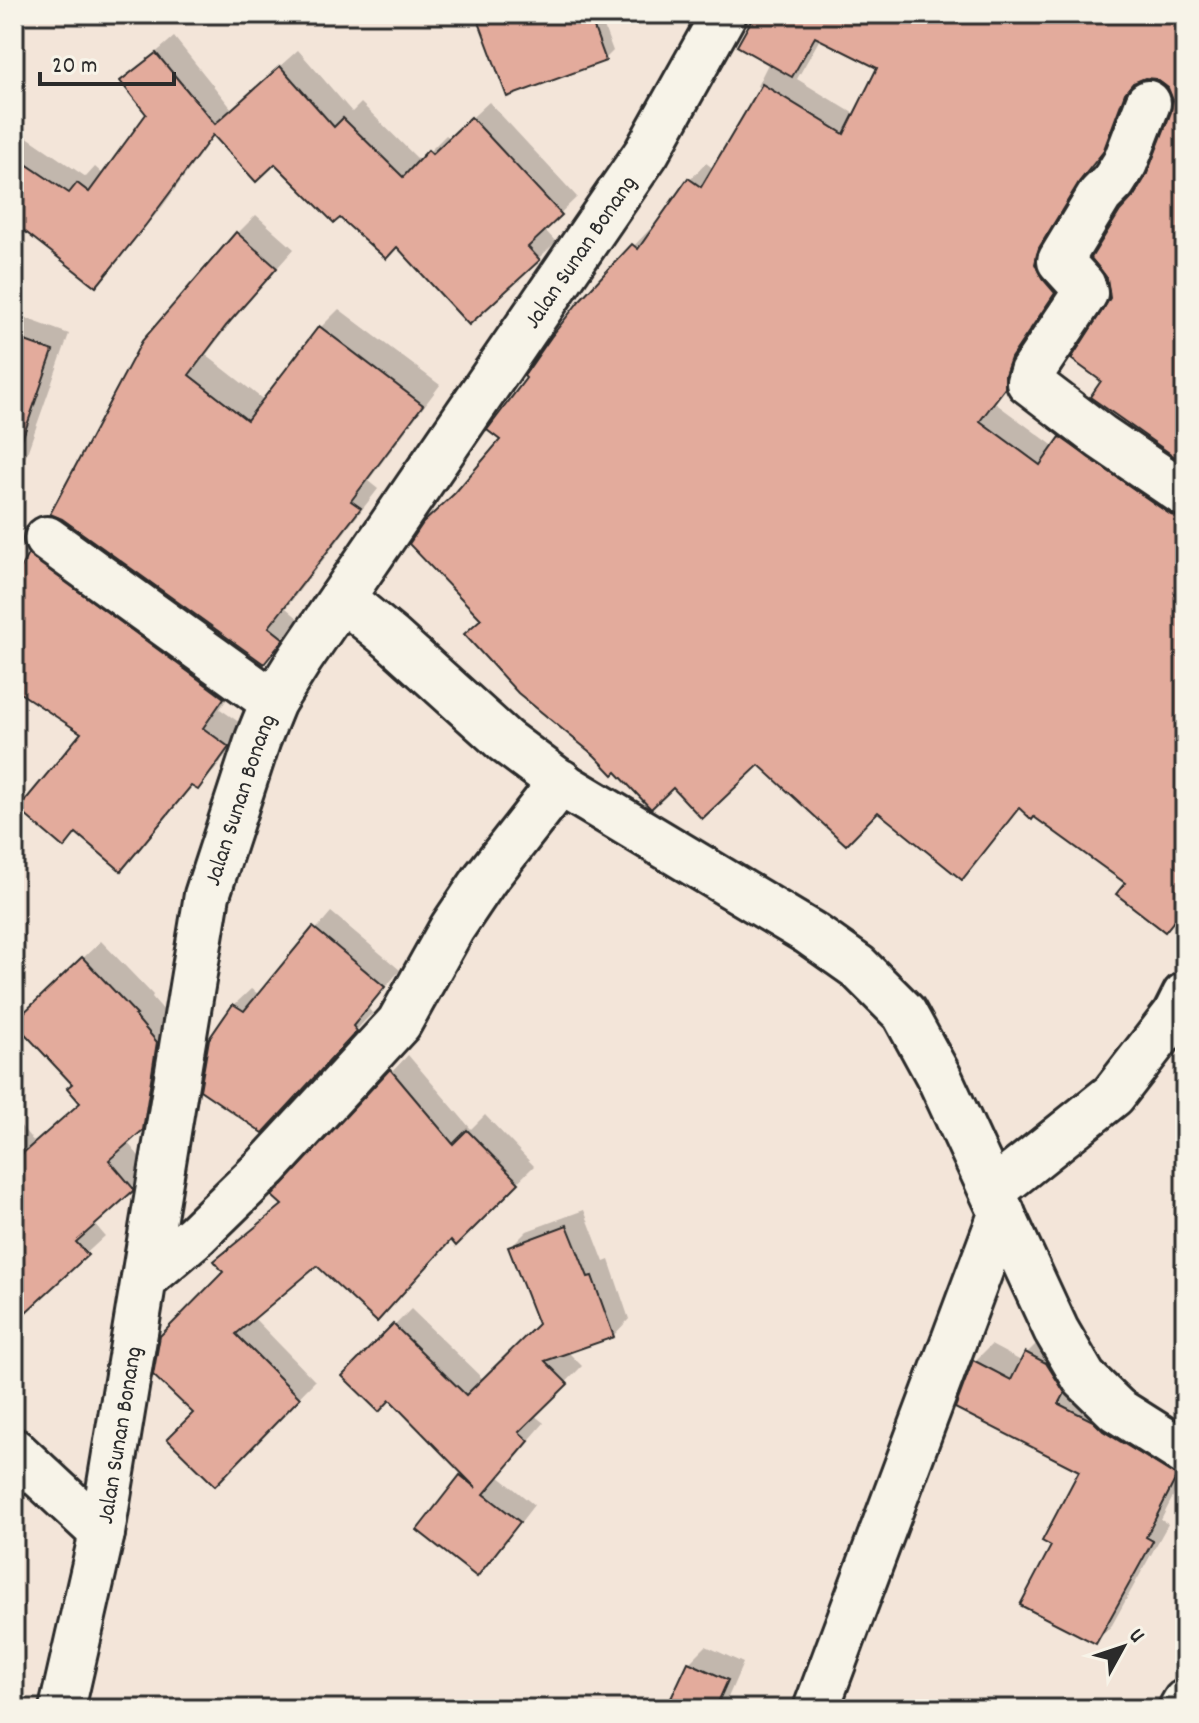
<svg xmlns="http://www.w3.org/2000/svg" width="1199" height="1723" font-family="Dekko,sans-serif">
	<style>
		.shadow { fill: #0003; fill-rule: evenodd }
		.building { fill: #e3ab9c; stroke: #2b2b2b; stroke-width: 2 }
		.lines { fill: none; stroke-linecap: round; stroke-linejoin: round }
		.street-casing { stroke: #2b2b2b; stroke-width: 50 }
		.secondary-casing { stroke: #2b2b2b; stroke-width: 50 }
		.street { stroke: #f7f3e8; stroke-width: 44 }
		.secondary { stroke: #f7f3e8; stroke-width: 44 }
		.labels { text-anchor: middle; stroke-width: 8; stroke-linejoin: round; paint-order: stroke }
		.street-label { font-size: 24px; fill: #2b2b2b; stroke: #f7f3e8 }
	</style>
	<rect width="100%" height="100%" fill="#f3e5d9"/>
	<filter id="ink" filterUnits="userSpaceOnUse"><feTurbulence type="fractalNoise" baseFrequency=".0125" numOctaves="2"/><feDisplacementMap in="SourceGraphic" scale="16" xChannelSelector="R" yChannelSelector="G"/><feConvolveMatrix kernelMatrix="1 2 1 2 8 2 1 2 1" color-interpolation-filters="sRGB"/></filter>
	<g filter="url(#ink)">
		<!-- shadow -->
		<g class="shadow">
			<path d="M478 14H599L613 51 605 59Z"/>
			<path d="M758 14H1185V461L1104 381 1112 298 1136 197 1148 177 1173 112 1174 98 1169 87 1158 78H1140L1119 133 1095 163 1054 230 1070 275 1027 340 1021 357V370L995 403 1055 447 1078 422 1185 497V909L1165 930 1127 883 1021 807 962 877 878 809 759 762 673 785 483 618 459 491 503 439 582 301 650 229 653 231 690 180 706 163 714 169 761 88 757 86 769 62ZM821 37 880 67 856 115 797 79Z"/>
			<path d="M174 37 232 109 298 50 352 112 361 103 420 161 446 135 450 138 489 102 577 197 544 229 556 242 469 323 398 245 275 161 215 134 162 207 96 285 23 228 14 245V128L86 177 95 167 104 175 149 114 123 81Z"/>
			<path d="M256 215 294 249 244 305 206 355 265 401 321 327 339 309 440 385 368 481 378 489 286 608 300 620 263 662 63 517 237 234Z"/>
			<path d="M14 314 69 334 14 490Z"/>
			<path d="M48 537 241 679 220 709 246 727 216 769 197 787 193 784 120 868 78 832 64 845 84 732 14 679V585L30 555Z"/>
			<path d="M331 912 400 970 368 1008 372 1013 279 1114 234 1005 251 989 260 995Z"/>
			<path d="M101 941 153 995 152 997 175 1023 161 1110 127 1142 150 1169 94 1223 105 1236 14 1320V1118L35 1143 81 1102 34 1005Z"/>
			<path d="M408 1055 471 1129 485 1115 534 1166 456 1243 452 1238 317 1263 253 1317 315 1381 215 1483 196 1413 233 1245 283 1204 275 1196Z"/>
			<path d="M584 1210 604 1262 609 1260 629 1319 613 1336 567 1351 582 1366 534 1415 544 1423 498 1476 534 1505 493 1558 476 1575 462 1477 465 1473 391 1397 345 1376 411 1309 484 1380 540 1325 510 1248 527 1231Z"/>
			<path d="M1043 1337 1185 1473 1161 1520 1168 1524 1112 1625 1096 1642 1054 1545 1082 1470 975 1361 991 1345 1023 1362 1027 1353Z"/>
			<path d="M706 1646 743 1663 723 1709H668L689 1663Z"/>
		</g>
		<!-- building -->
		<g class="building">
			<path d="M476 14H589L606 61 507 97Z"/>
			<path d="M755 14H1185V464L1090 397 1101 381 1071 359 1110 298 1107 278 1091 258 1120 211 1134 196 1146 176 1171 112 1173 100 1168 88 1156 79 1145 78 1133 83 1125 93 1103 152 1079 182 1039 248 1035 264 1042 278 1055 293 1011 358 1005 375V388L980 421 1040 465 1060 437 1171 515 1185 519V907L1165 932 1116 894 1125 883 1034 817 1032 820 1019 808 962 880 878 812 846 845 759 765 702 819 673 788 651 809 616 772 613 775 595 756 518 693 464 634 481 619 409 544 423 523 455 493 500 440 487 430 526 378 524 376 551 337 580 300 632 244 638 249 688 178 701 187 762 84 844 134 877 68 815 37 792 77 737 46Z"/>
			<path d="M156 53 215 124 280 66 334 127 343 118 403 177 428 150 432 154 471 117 562 215 528 247 540 260 469 325 397 247 386 259 340 218 334 223 275 164 256 182 213 135 145 226 96 287 14 223V156L69 193 77 183 89 192 146 114 120 81Z"/>
			<path d="M236 232 277 268 226 326 189 375 247 420 319 326 423 405 351 501 361 508 269 627 284 639 264 664 62 519 50 514 142 341Z"/>
			<path d="M14 337 53 351 19 448 14 447Z"/>
			<path d="M28 554 224 698 203 728 229 747 198 790 191 786 121 871 76 833 64 848 18 809 81 733 14 689V580Z"/>
			<path d="M313 927 385 987 353 1026 357 1031 263 1133 200 1090 209 1039 233 1004 244 1011Z"/>
			<path d="M82 957 137 1015 135 1016 157 1042 143 1130 109 1160 133 1188V1191L76 1242 88 1255 14 1323V1161L80 1103 67 1088 72 1084 14 1022Z"/>
			<path d="M390 1069 453 1144 467 1130 519 1183 456 1246 451 1240 377 1322 317 1266 236 1334 300 1398 215 1486 167 1439 193 1413 153 1375 160 1336 223 1272 214 1261 282 1205 272 1196Z"/>
			<path d="M567 1225 588 1277 592 1276 614 1337 545 1361 568 1384 519 1432 529 1441 484 1494 520 1522 477 1577 417 1530 460 1475 476 1488 390 1400 379 1412 342 1376 393 1324 466 1395 538 1324 508 1247Z"/>
			<path d="M1025 1352 1046 1363 1065 1393 1059 1404 1093 1421 1103 1431 1177 1476 1146 1537 1153 1541 1096 1644 1020 1605 1051 1546 1042 1541 1079 1471 955 1408 973 1360 1011 1380Z"/>
			<path d="M688 1662 728 1680 715 1709H666Z"/>
		</g>
		<g class="lines">
			<!-- street casing -->
			<g class="street-casing">
				<g id="street">
					<path d="M1148 103 1125 163 1113 182 1100 195 1060 261 1083 286 1085 293 1032 372 1029 382 1101 437 1185 494"/>
					<path d="M47 539 273 702"/>
					<path d="M342 598 391 638 505 741 565 786 810 933 858 967 904 1013 939 1077 1056 1330 1084 1378 1117 1410 1185 1453"/>
					<path d="M993 1191 1113 1095 1175 1015 1185 995"/>
					<path d="M144 1279 196 1235 267 1166 399 1023 452 928 485 879 561 782"/>
					<path d="M14 1451 102 1533"/>
					<path d="M816 1709 1002 1212"/>
					<path d="M1181 1709 1185 1702"/>
				</g>
			</g>
			<!-- secondary casing -->
			<g class="secondary-casing">
				<g id="secondary">
					<path id="s1" d="M62 1709 102 1533 207 895 258 739 273 702 300 659 647 152 724 14"/>
				</g>
			</g>
			<!-- street -->
			<use href="#street" class="street"/>
			<!-- secondary -->
			<use href="#secondary" class="secondary"/>
		</g>
	</g>
	<g class="labels">
		<!-- street labels -->
		<g class="street-label">
			<text dy="8" stroke="none"><textPath href="#s1" startOffset="1576">Jalan Sunan Bonang</textPath></text>
			<text dy="8" stroke="none"><textPath href="#s1" startOffset="928">Jalan Sunan Bonang</textPath></text>
			<text dy="8" stroke="none"><textPath href="#s1" startOffset="280">Jalan Sunan Bonang</textPath></text>
		</g>
	</g>
	<!-- margin -->
	<rect width="1199" height="1723" fill="none" stroke="#f7f3e8" stroke-width="48"/>
	<rect x="24" y="24" width="1151" height="1675" fill="none" stroke="#2b2b2b" stroke-width="3" filter="url(#ink)"/>
	<!-- north arrow -->
	<g transform="translate(1123 1647) rotate(50)" stroke="#f7f3e8" stroke-width="6" paint-order="stroke">
	<path d="M0-6L14 30L0 20L-14 30Z" fill="#2b2b2b"/>
	<text y="-12" font-size="22" font-weight="bold" text-anchor="middle" fill="#2b2b2b">U</text>
	</g>
	<!-- scale -->
	<path d="M40 72v12h134v-12" fill="none" stroke="#2b2b2b" stroke-width="4"/>
	<text x="52" y="72" font-size="24" fill="#2b2b2b" stroke="#f7f3e8" stroke-width="6" paint-order="stroke">20 m</text>
</svg>
